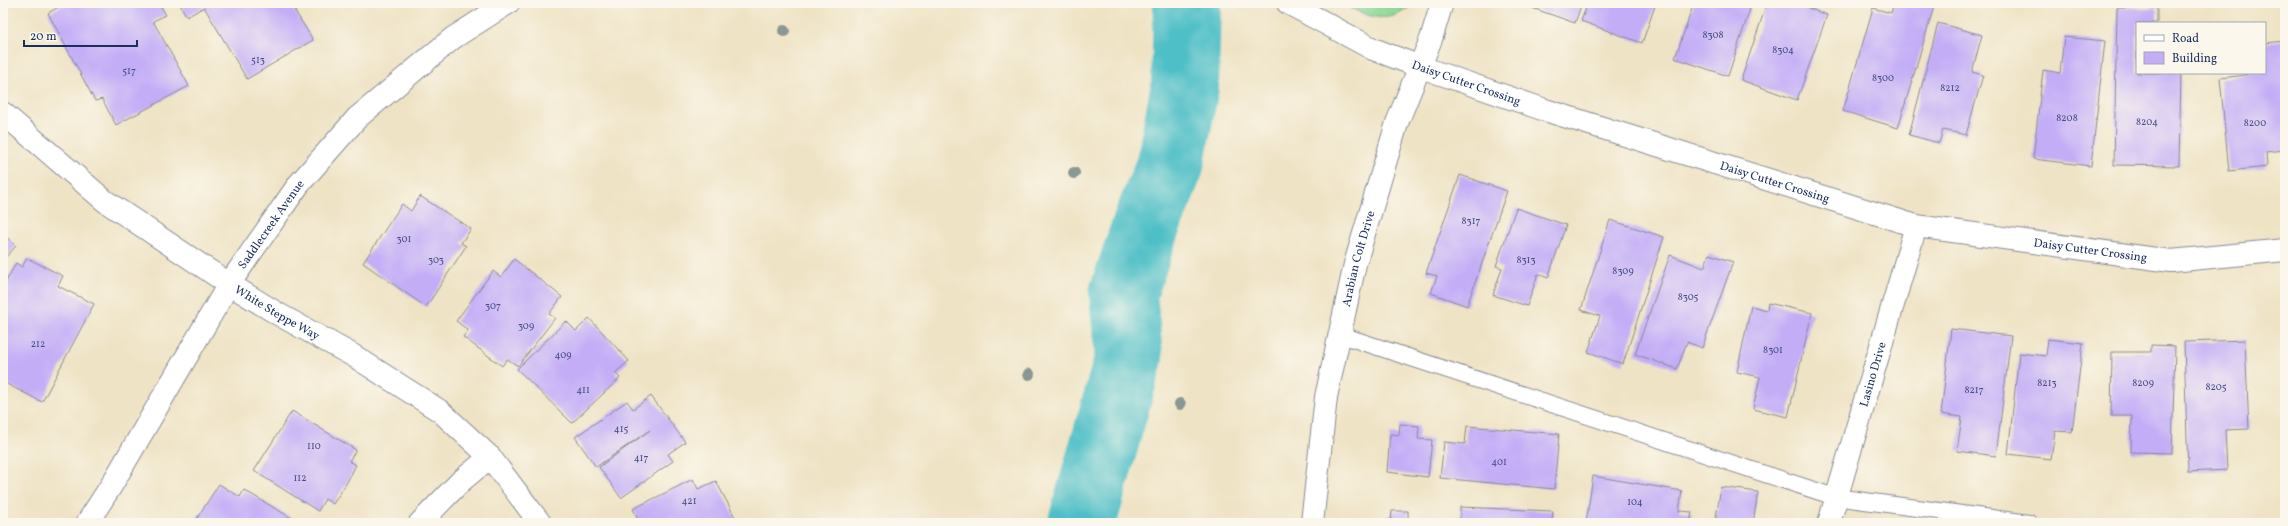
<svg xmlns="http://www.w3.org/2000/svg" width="2288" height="526" font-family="Vollkorn,serif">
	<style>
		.green { fill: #8bd794; stroke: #538379 }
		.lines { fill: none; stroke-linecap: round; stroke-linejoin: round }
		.river { stroke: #50bfc7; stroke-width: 68 }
		.building { fill: #c3adf7 }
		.service-casing { stroke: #858992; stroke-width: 18 }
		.minor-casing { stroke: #858992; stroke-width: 24 }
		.service { stroke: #fff; stroke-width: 16 }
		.minor { stroke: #fff; stroke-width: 22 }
		.tree { fill: #8a9794 }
		.labels { text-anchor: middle; stroke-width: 3.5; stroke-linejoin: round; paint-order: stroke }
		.number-label { font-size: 10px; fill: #454e84 }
		.street-label { font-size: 12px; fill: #1b2f5e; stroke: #fbf7ec }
	</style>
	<rect width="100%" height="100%" fill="#fbf7ec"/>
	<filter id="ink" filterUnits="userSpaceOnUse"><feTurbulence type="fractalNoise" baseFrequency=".025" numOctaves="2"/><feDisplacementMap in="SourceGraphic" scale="8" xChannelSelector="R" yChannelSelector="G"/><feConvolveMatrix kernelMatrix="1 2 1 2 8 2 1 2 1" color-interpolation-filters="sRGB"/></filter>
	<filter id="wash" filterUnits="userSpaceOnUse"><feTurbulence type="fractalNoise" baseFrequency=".012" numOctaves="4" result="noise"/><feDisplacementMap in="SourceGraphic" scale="16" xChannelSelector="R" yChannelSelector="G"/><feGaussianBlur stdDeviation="0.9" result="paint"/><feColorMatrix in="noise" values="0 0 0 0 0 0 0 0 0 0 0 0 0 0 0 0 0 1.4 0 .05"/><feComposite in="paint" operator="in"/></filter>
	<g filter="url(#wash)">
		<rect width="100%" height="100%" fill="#efe3c5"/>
		<!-- green -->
		<path class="green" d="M1341 3H1414C1389 27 1368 17 1341 3Z"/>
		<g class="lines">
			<!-- river -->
			<path class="river" d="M1082 523 1129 357 1123 294 1144 231 1170 165 1185 86 1187 3"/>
		</g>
		<g id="blocks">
			<!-- building -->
			<g class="building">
				<path d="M66 3H159L166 15 153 21 189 86 116 125 102 99 95 101 48 13Z"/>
				<path d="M179 3H290L313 40 247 79 204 7 187 17Z"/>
				<path d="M1518 3H1582L1575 23Z"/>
				<path d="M1588 3H1656L1642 43 1581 21Z"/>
				<path d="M1694 3H1752L1728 76 1675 58Z"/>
				<path d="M1767 3H1810L1808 8 1827 15 1797 100 1741 80Z"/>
				<path d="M1894 3H1935L1898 128 1843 111 1873 8 1891 13Z"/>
				<path d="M2117 8H2157V23H2137V73H2181L2179 166 2114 165Z"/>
				<path d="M1938 23 1982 35 1972 72 1983 75 1966 135 1943 130 1939 143 1909 135Z"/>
				<path d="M2064 37 2105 41 2091 166 2033 159 2043 70 2060 73Z"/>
				<path d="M2285 41V150L2266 152 2267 167 2229 171 2220 78 2246 75V73H2265V43Z"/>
				<path d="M1460 175 1507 191 1467 306 1431 293 1437 276 1426 273Z"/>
				<path d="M420 196 471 229 461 243 466 246 426 307 363 263 402 204 411 211Z"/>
				<path d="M1516 208 1566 225 1548 278 1538 274 1527 306 1493 295 1502 268 1496 266Z"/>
				<path d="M1610 220 1664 237 1623 364 1588 352 1600 316 1581 310Z"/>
				<path d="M3 234 16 246 3 260Z"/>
				<path d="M1709 254 1733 262 1702 348 1687 342 1677 369 1635 354 1670 255 1704 268Z"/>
				<path d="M27 258 63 276 58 286 94 304 42 402 3 382V287L16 263 22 267Z"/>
				<path d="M514 259 562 297 549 314 555 318 518 366 507 359 502 366 463 337 468 330 456 321 493 271 501 277Z"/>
				<path d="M1768 303 1812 313 1788 417 1753 409 1760 377 1737 372 1751 306 1767 310Z"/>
				<path d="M589 318 629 361 615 373 620 378 572 423 517 369 566 321 576 331Z"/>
				<path d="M1951 329 2011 336 1996 456 1957 451 1962 417 1941 414Z"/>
				<path d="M2048 339 2083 343 2072 432 2055 431 2051 459 2008 454 2019 353 2046 356Z"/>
				<path d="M2245 340 2249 429 2225 430 2227 470 2188 472 2184 342Z"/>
				<path d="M2151 345 2175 346 2172 453 2131 452 2132 416H2111L2112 352H2151Z"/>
				<path d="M651 396 685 442 668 454 673 461 621 498 599 467 650 430 596 467 575 437 627 401 633 409Z"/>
				<path d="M292 411 356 450 349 461 356 465 346 484 333 504 325 499 318 511 254 471Z"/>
				<path d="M1400 424 1419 426 1418 439 1432 440 1428 477 1387 472 1390 434 1399 435Z"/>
				<path d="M1467 426 1559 434 1554 489 1440 478 1444 442 1465 444Z"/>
				<path d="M1593 476 1682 491 1679 511 1692 512 1690 523H1586Z"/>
				<path d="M693 479 698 489 716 481 738 523H640L633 509Z"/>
				<path d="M219 484 240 497 244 490 300 523H194Z"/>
				<path d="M1721 487 1758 492 1753 523H1715Z"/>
				<path d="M1460 507 1553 511 1552 523H1460Z"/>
				<path d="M1392 511H1408V519H1427V523H1385V520H1391Z"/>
			</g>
		</g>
	</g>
	<g filter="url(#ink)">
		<use href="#blocks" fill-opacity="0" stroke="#858992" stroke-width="1"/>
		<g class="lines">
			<!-- service casing -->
			<g class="service-casing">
				<path id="service" d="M1338 334 1835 497 2029 523"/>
			</g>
			<!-- minor casing -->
			<g class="minor-casing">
				<g id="minor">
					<path id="s1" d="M1288 3 1373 49 1418 66 1545 110 1916 226 2171 261 2285 250"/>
					<path id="s2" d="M3 113 105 201 229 284 278 314 354 356 440 411 490 457 540 523"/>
					<path id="s3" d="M87 523 111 486 229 284 299 184 357 118 453 38 508 3"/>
					<path d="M420 523 460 482 490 457"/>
					<path id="s4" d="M1312 523 1326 397 1355 264 1397 123 1431 39 1442 3"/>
					<path id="s5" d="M1829 523 1916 226"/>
				</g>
			</g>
			<!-- service -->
			<use href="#service" class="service"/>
			<!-- minor -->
			<use href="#minor" class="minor"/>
		</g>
		<!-- trees -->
		<g class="tree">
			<circle cx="784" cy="31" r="6"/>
			<circle cx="1074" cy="173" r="6"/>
			<circle cx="1029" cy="374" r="6"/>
			<circle cx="1180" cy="404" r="6"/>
		</g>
	</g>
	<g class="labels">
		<!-- number labels -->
		<g class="number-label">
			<text x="1713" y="38">8308</text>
			<text x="1783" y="53">8304</text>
			<text x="258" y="63">513</text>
			<text x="129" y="74">517</text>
			<text x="1883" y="81">8300</text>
			<text x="1950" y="91">8212</text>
			<text x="2067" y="121">8208</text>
			<text x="2147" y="125">8204</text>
			<text x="2255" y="126">8200</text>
			<text x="1471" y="224">8317</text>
			<text x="404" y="242">301</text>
			<text x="436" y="263">303</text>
			<text x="1526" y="263">8313</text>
			<text x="1623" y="274">8309</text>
			<text x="1688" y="300">8305</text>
			<text x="493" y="309">307</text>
			<text x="526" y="329">309</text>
			<text x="38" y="347">212</text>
			<text x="1773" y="353">8301</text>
			<text x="563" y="358">409</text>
			<text x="2047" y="386">8213</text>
			<text x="2143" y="386">8209</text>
			<text x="2216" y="390">8205</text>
			<text x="583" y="393">411</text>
			<text x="1974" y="393">8217</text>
			<text x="621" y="432">415</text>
			<text x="314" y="449">110</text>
			<text x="641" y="461">417</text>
			<text x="1499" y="465">401</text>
			<text x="300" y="481">112</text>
			<text x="689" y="504">421</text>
			<text x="1635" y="505">104</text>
		</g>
		<!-- street labels -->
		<g class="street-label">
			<text dy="4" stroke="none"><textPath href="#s1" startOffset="196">Daisy Cutter Crossing</textPath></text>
			<text dy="4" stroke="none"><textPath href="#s1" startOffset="520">Daisy Cutter Crossing</textPath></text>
			<text dy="4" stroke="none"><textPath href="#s3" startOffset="351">Saddlecreek Avenue</textPath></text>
			<text dy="4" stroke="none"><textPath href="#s1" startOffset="844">Daisy Cutter Crossing</textPath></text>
			<text dy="4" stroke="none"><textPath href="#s4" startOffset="269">Arabian Colt Drive</textPath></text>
			<text dy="4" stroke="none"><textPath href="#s2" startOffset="340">White Steppe Way</textPath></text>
			<text dy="4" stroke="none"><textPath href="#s5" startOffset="155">Lasino Drive</textPath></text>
		</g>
	</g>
	<!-- margin -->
	<rect width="2288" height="526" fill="none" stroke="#fbf7ec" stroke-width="16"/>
	<!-- legend -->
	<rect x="2136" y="22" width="130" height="52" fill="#fbf7ec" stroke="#a1a7b3"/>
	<rect x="2144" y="35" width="20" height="6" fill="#ffffff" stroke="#a1a7b3"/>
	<text x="2172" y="42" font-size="12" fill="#1b2f5e">Road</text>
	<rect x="2144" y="52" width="20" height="12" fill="#c3adf7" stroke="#a1a7b3"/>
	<text x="2172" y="62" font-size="12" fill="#1b2f5e">Building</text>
	<!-- scale -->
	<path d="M24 40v6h113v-6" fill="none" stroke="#1b2f5e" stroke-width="2"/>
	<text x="30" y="40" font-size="12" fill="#1b2f5e" stroke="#fbf7ec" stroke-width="3" paint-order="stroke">20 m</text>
</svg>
